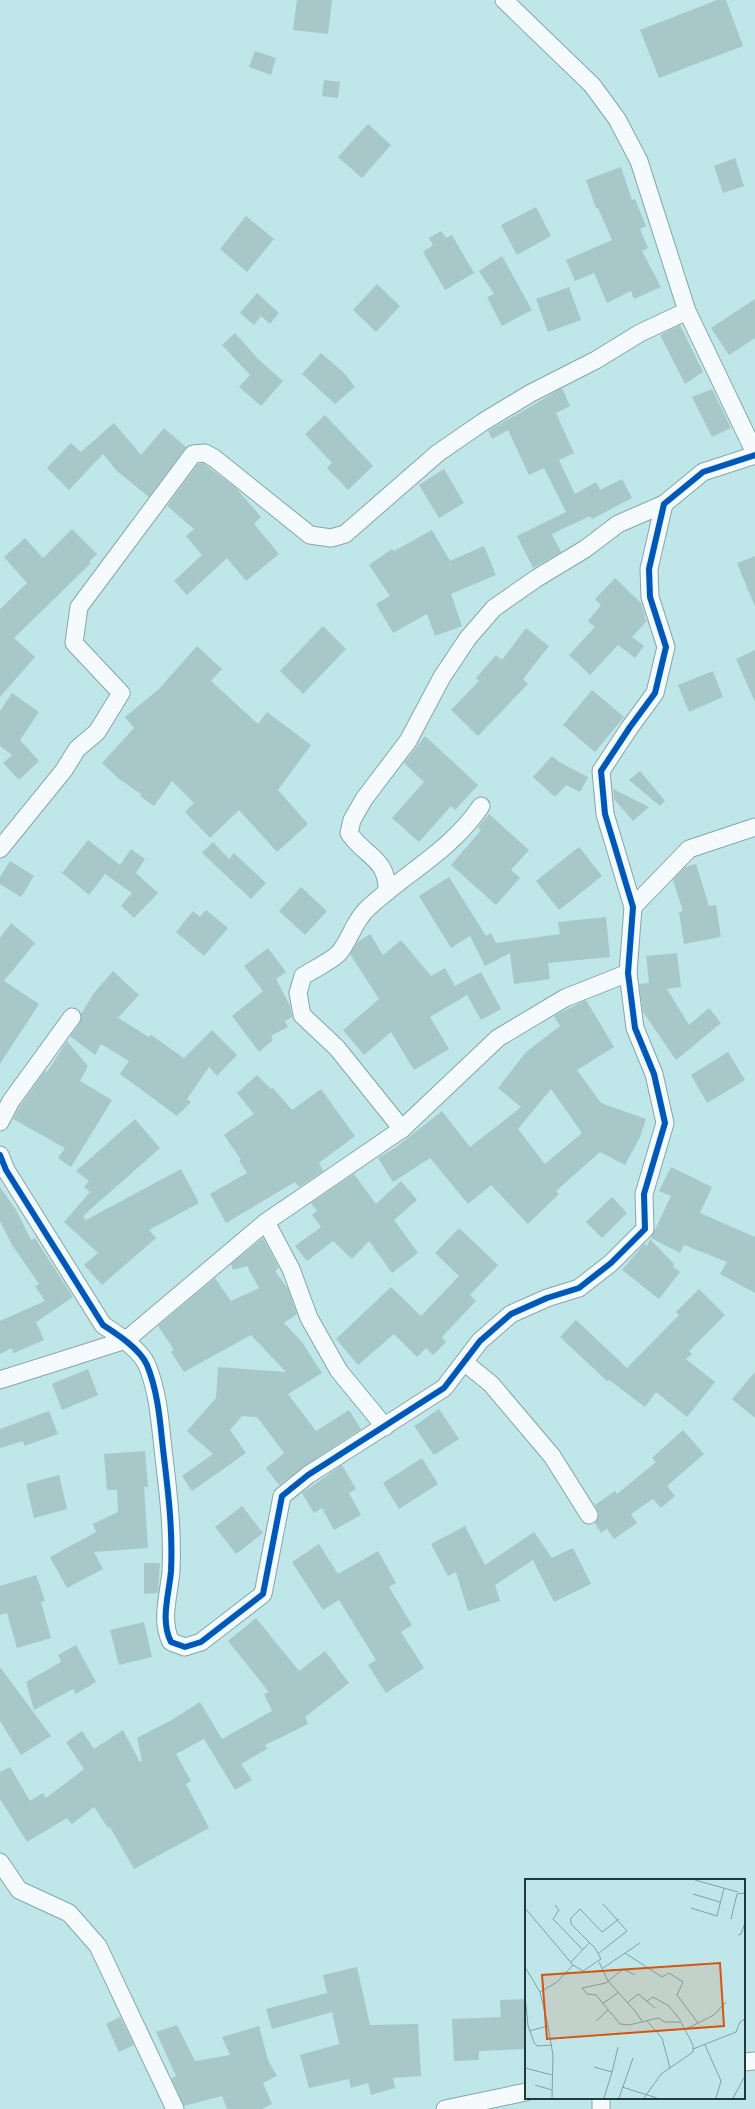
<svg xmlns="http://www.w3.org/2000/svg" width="755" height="2109" font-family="'Fira Sans',sans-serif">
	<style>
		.building { fill: #a7c7c9; fill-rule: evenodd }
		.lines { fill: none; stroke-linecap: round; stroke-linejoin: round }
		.street-casing { stroke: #85a6a8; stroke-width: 19 }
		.street { stroke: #f5fbfc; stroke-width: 17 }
		.cycleway-casing { stroke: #dffafd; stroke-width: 8 }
		.cycleway { stroke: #0057b8; stroke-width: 6 }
		.inset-road { fill: none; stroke: #7ea2a5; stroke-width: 1 }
		.view { fill: #d45611; fill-opacity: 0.15; stroke: #d45611; stroke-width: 2 }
		.inset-edge { fill: none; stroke: #1d3b3d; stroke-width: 2 }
	</style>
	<rect width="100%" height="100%" fill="#bfe7ea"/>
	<!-- building -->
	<g class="building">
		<path d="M297 0H332L328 34 293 30Z"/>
		<path d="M717 0H726L743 46 659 78 640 30Z"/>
		<path d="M255 51 276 58 271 75 249 67Z"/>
		<path d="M324 80 340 82 338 98 322 96Z"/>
		<path d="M368 124 391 145 362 178 338 157Z"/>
		<path d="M735 158 744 186 723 193 714 166Z"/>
		<path d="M621 167 632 200 635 199 646 226 640 229 648 248 642 251 661 287 634 299 631 291 607 303 594 273 575 281 566 260 612 240 598 208H596L586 180Z"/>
		<path d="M536 207 551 236 517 255 501 225Z"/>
		<path d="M246 216 274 239 247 272 220 249Z"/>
		<path d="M441 231 446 238 452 235 474 273 445 290 423 252 433 245 429 238Z"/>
		<path d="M502 256 532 310 502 326 487 297 494 294 479 271Z"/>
		<path d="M377 284 400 306 376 332 353 310Z"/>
		<path d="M569 287 581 320 548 332 536 299Z"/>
		<path d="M257 293 279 313 270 324 261 316 254 325 240 313Z"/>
		<path d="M755 299V338L729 355 711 328Z"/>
		<path d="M680 325 703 372 685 384 660 335Z"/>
		<path d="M235 333 258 359 283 381 261 406 239 387 250 375 222 345Z"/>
		<path d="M321 353 344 373 355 387 335 404 302 374Z"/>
		<path d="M562 388 570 406 556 413 574 453 559 460 575 494 596 482 600 490 622 479 632 498 592 519 590 516 552 534 561 552 533 568 517 536 566 512 544 468 529 475 508 430 492 439 488 431Z"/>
		<path d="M712 389 731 428 712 437 692 397Z"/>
		<path d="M325 415 373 466 348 490 327 468 332 463 305 434Z"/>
		<path d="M114 423 141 455 164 428 186 447 149 497 117 471 103 454 69 490 47 468 71 443 81 452Z"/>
		<path d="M203 463 237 489 261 517 254 524 279 554 246 581 227 558 187 595 174 581 202 555 186 536 194 529 167 506 198 464Z"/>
		<path d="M444 469 464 503 439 518 419 485Z"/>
		<path d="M72 529 97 554 89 562 91 563 14 638 35 657 0 697V609L27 583 4 557 25 538 43 558Z"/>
		<path d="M432 530 450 561 484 546 496 575 451 594 462 626 435 636 427 614 393 633 376 604 390 596 369 565 392 549 394 551Z"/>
		<path d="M755 556V607L737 563Z"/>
		<path d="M615 578 641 603 645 616 644 617 647 621 632 637 644 646 635 658 618 645 590 675 569 655 595 627 588 621 601 605 595 599Z"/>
		<path d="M323 626 346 649 303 694 280 671Z"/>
		<path d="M526 628 549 646 523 679 528 684 478 736 451 710 479 681 476 678 496 655 502 660Z"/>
		<path d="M197 646 222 669 211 681 258 724 267 712 311 745 278 790 308 824 277 852 239 810 210 838 185 812 194 803 172 781 154 806 140 796 141 794 119 779 102 763 134 728 125 717 159 689Z"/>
		<path d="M755 650V702L736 659Z"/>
		<path d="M713 671 723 697 689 712 678 685Z"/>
		<path d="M592 690 624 717 595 752 563 725Z"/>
		<path d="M12 693 39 712 20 740 39 761 19 780 3 763 12 755 0 746V711Z"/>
		<path d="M425 736 478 785 455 810 451 806 419 842 392 818 424 782 404 763Z"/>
		<path d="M552 756 559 762 588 777 580 792 566 785 555 797 533 777Z"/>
		<path d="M640 771 665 801 660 806 629 780Z"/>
		<path d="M613 789 649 807 633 821 614 799Z"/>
		<path d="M489 814 529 850 511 870 520 878 496 905 451 865 481 830 478 827Z"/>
		<path d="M88 840 120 865 131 849 145 859 136 873 158 893 134 918 121 906 132 893 105 874 89 895 62 873Z"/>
		<path d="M213 842 229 859 234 853 266 883 251 899 202 853Z"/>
		<path d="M579 847 602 876 559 910 536 881Z"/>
		<path d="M10 861 34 876 21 897 0 884V877Z"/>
		<path d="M696 864 709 906 716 905 721 937 684 944 679 912 683 911 673 880 685 867Z"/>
		<path d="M449 877 486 936 491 933 496 943 560 934 558 922 606 917 610 957 548 963 550 979 514 984 510 953 485 966 470 936 451 948 419 896Z"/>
		<path d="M301 887 327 911 305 935 279 911Z"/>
		<path d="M206 910 228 928 204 956 176 932 193 911 200 917Z"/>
		<path d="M11 923 35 943 4 981 39 1004 0 1064V938Z"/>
		<path d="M370 934 383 955 401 940 431 976 445 968 455 986 481 972 501 1009 481 1020 467 995 430 1017 449 1049 414 1070 391 1032 364 1055 343 1030 379 999 350 954 358 942Z"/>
		<path d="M268 948 286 972 276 979 290 1006 292 1017 285 1021 288 1027 271 1036 273 1040 259 1052 232 1016 263 991 244 966Z"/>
		<path d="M677 953 681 987 667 989 689 1025 709 1008 721 1023 676 1060 643 1012 639 984 649 983 646 955 647 956Z"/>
		<path d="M113 971 139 995 118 1018 149 1037 151 1035 184 1058 212 1030 237 1055 217 1076 209 1067 187 1099 191 1102 177 1116 120 1074 129 1061 101 1044 95 1055 70 1036 80 1023 81 1014 94 993Z"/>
		<path d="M586 1000 614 1047 577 1070 601 1103 646 1119 640 1137 625 1165 600 1152 556 1191 559 1194 528 1224 491 1185 468 1204 430 1158 393 1182 378 1158 395 1148 442 1111 470 1147 521 1107 498 1088 526 1052 560 1026 554 1016ZM551 1089 582 1133 545 1164 518 1129Z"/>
		<path d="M67 1041 88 1066 80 1081 112 1100 71 1167 58 1158 65 1148 13 1119 20 1106 45 1071 47 1072Z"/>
		<path d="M728 1052 745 1080 707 1103 691 1075Z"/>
		<path d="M257 1075 271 1089 273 1088 292 1110 321 1089 355 1136 319 1163 323 1171 299 1187 295 1182 226 1223 210 1194 247 1173 239 1161 241 1160 224 1135 254 1114 237 1093Z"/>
		<path d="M135 1119 160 1148 83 1216 86 1220 181 1169 199 1203 149 1230 156 1238 102 1285 84 1265 98 1253 64 1222 90 1192 84 1187 89 1181 76 1171Z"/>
		<path d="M671 1167 712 1187 700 1213 755 1237V1293L720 1274 727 1262 684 1245 680 1253 651 1238 671 1196 659 1191Z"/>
		<path d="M354 1174 376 1204 401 1181 417 1200 394 1220 418 1253 392 1273 369 1241 352 1259 333 1241 307 1261 295 1246 321 1227 312 1215 317 1211 311 1203Z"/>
		<path d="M0 1187 16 1210 31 1240 35 1238 73 1297 36 1322 44 1340 14 1353 11 1348 0 1354V1321L45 1301 35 1286 39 1284 12 1245 0 1221Z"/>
		<path d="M612 1197 627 1213 602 1238 586 1222Z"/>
		<path d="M459 1228 498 1265 470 1295 476 1301 442 1337 446 1342 433 1355 426 1348 417 1357 394 1334 358 1365 336 1339 391 1287 421 1316 459 1276 435 1253Z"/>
		<path d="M263 1238 279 1268 275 1271 288 1289 297 1314 284 1323 302 1342 322 1373 288 1394 316 1431 349 1410 361 1429 303 1467 279 1485 266 1468 284 1453 257 1417 242 1416 230 1430 246 1453 192 1491 182 1476 213 1454 187 1431 216 1398 218 1367 286 1372 251 1335 184 1372 171 1352 174 1350 158 1326 215 1278 231 1301 259 1288 247 1266 233 1270 231 1264Z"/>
		<path d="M650 1239 674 1264 673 1267 680 1272 659 1299 622 1270 644 1244 647 1246Z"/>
		<path d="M699 1289 725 1315 689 1351 692 1354 686 1359 715 1382 687 1417 656 1392 645 1407 609 1380 607 1381 560 1337 576 1320 627 1368 679 1315 676 1312Z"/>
		<path d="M88 1369 98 1395 62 1410 52 1384Z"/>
		<path d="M755 1372V1418L732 1399Z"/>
		<path d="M439 1409 459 1439 434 1455 414 1426Z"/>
		<path d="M49 1411 58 1434 24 1446 23 1441 0 1448V1429Z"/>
		<path d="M683 1430 704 1454 667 1486 675 1496 661 1508 653 1499 631 1514 637 1523 614 1539 607 1529 601 1533 595 1523 599 1515 595 1505 615 1491 617 1494 656 1462 652 1458Z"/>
		<path d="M145 1451 148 1487H144L148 1548 94 1552 103 1569 67 1588 50 1557 96 1532 93 1524 118 1512 117 1490H107L104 1454Z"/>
		<path d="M422 1458 438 1484 399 1509 383 1483Z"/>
		<path d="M342 1465 356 1489 349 1493 361 1515 334 1530 322 1508 314 1513 302 1493Z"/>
		<path d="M59 1475 67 1509 34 1518 26 1484Z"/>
		<path d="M242 1506 263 1533 236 1554 215 1527Z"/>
		<path d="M465 1526 485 1565 534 1532 552 1558 573 1548 591 1584 554 1602 533 1560 495 1585 500 1601 468 1611 456 1572 448 1576 431 1544Z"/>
		<path d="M319 1544 338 1574 378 1551 396 1583 389 1587 412 1625 401 1632 424 1668 386 1693 368 1665 376 1660 339 1600 323 1610 292 1562Z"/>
		<path d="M144 1563H160L158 1593 144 1594Z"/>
		<path d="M36 1575 45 1601 41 1602 51 1638 17 1648 7 1613 0 1615V1586Z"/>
		<path d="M256 1618 299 1671 325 1651 349 1683 305 1717 308 1724 265 1745 267 1749 241 1764 252 1780 235 1790 204 1739 176 1754 191 1781 186 1784 209 1828 134 1869 110 1827 108 1828 94 1807 72 1824 67 1818 27 1842 0 1799V1772L10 1767 30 1801 43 1793 46 1798 84 1769 66 1742 82 1731 94 1749 123 1730 140 1762 142 1761 137 1738 170 1721 200 1702 222 1739 272 1711 264 1694 269 1692 228 1641Z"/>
		<path d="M144 1622 152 1657 119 1665 110 1630Z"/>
		<path d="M76 1645 96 1682 76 1694 73 1689 34 1710 26 1682 61 1662 58 1655Z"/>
		<path d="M0 1667 51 1736 21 1755 0 1721Z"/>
		<path d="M357 1967 370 2025 418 2024 421 2076 393 2078 395 2088 371 2095 368 2083 351 2088 349 2079 309 2088 300 2055 339 2044 332 2012 272 2029 266 2009 327 1993 323 1975Z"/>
		<path d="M526 1999V2049L479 2051V2060L454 2061 452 2019 501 2017 500 2000Z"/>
		<path d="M120 2017 134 2045 119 2052 106 2024Z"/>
		<path d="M177 2025 195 2061 230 2055 222 2037 259 2026 268 2060 277 2076 263 2083 272 2104 262 2109H227L222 2096 184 2106 172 2080V2078L176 2076 156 2032Z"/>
	</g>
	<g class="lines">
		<!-- street casing -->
		<g class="street-casing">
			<g id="street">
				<path d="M504 0 592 85 617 119 639 161 687 311 755 453"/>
				<path d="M0 849 64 770 77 749 97 732 121 693 74 643 79 607 193 454 205 453 214 458 310 535 331 538 345 534 438 453 483 422 531 393 596 360 640 333 687 311"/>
				<path d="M387 892C388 858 365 857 349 833L352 820 364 799 408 741 442 677 468 638 494 608 537 578 585 549 618 524 664 504"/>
				<path d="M633 907 689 849 755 827"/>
				<path d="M0 1122 11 1101 72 1017"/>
				<path d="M402 1129 337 1048 302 1015 298 993 303 976C314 969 330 962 339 953 350 940 354 921 367 909 405 873 451 851 481 806"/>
				<path d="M0 1155 6 1170 103 1325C117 1334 140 1349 147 1365 158 1392 160 1421 163 1449 168 1490 173 1530 171 1571 169 1595 160 1620 171 1642L185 1647 201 1642 263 1594 282 1496 308 1475 444 1388 480 1341 511 1314 547 1298 579 1288 611 1263 645 1229 644 1194 665 1123 654 1074 635 1028 628 973 633 907 605 814 601 771 630 727 655 693 666 647 650 597 649 569 664 504 703 472 755 455"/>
				<path d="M266 1222 291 1269 309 1318 339 1371 385 1427"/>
				<path d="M464 1362 491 1384 552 1456 589 1515"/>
				<path d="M0 1380 126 1340 266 1222 402 1129 498 1038 565 998 628 973"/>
				<path d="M0 1862 19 1890 69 1913 98 1946 175 2109"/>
				<path d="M744 2062 755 2061"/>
				<path d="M601 2098V2109"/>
				<path d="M445 2109 526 2092"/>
			</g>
		</g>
		<!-- street -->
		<use href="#street" class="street"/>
		<!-- cycleway casing -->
		<g class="cycleway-casing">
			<path id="cycleway" d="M0 1155 6 1170 103 1325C117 1334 140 1349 147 1365 158 1392 160 1421 163 1449 168 1490 173 1530 171 1571 169 1595 160 1620 171 1642L185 1647 201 1642 263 1594 282 1496 308 1475 444 1388 480 1341 511 1314 547 1298 579 1288 611 1263 645 1229 644 1194 665 1123 654 1074 635 1028 628 973 633 907 605 814 601 771 630 727 655 693 666 647 650 597 649 569 664 504 703 472 755 455"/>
		</g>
		<!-- cycleway -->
		<use href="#cycleway" class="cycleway"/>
	</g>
	<!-- overview -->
	<g transform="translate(525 1879)">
		<rect width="220" height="220" fill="#bfe7ea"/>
		<path class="inset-road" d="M170 1 213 13M168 15 195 23M30 26 34 31 28 40 58 71M0 29 48 86 58 92 76 80 70 69 46 45V39L55 30 77 53 94 40M166 29 192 37 199 9M206 40 212 15 220 14M213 56 216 55 220 44M74 74 102 52 78 25M100 74 137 98 144 94 158 103 152 116 173 144M46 83 65 63M74 83 83 102 110 132 117 142M0 88 15 113 23 147 28 176 27 219M78 89 115 64M110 96 98 90 81 104 57 109 62 115 71 116 95 145 104 146 133 139 140 143H156L168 166V173L136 195 119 219M15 113 32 103 48 86M0 116 3 147 9 163 12 167 27 166M122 122 128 118 144 127 156 142M102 124 113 115 130 129M77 125 94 113M71 142 83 131M122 142 137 159 145 189M161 150 189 136 201 123M4 152 23 147M180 166 196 202 191 219M168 170 211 153 215 143 220 140M69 188 87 193 79 219M0 189 27 196M87 193 93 168M10 206 27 211M97 208 132 219M94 219 108 179M208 219 220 197"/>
		<path class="view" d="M195 84 199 147 22 160 17 96Z"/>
		<rect width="220" height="220" class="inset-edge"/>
	</g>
</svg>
